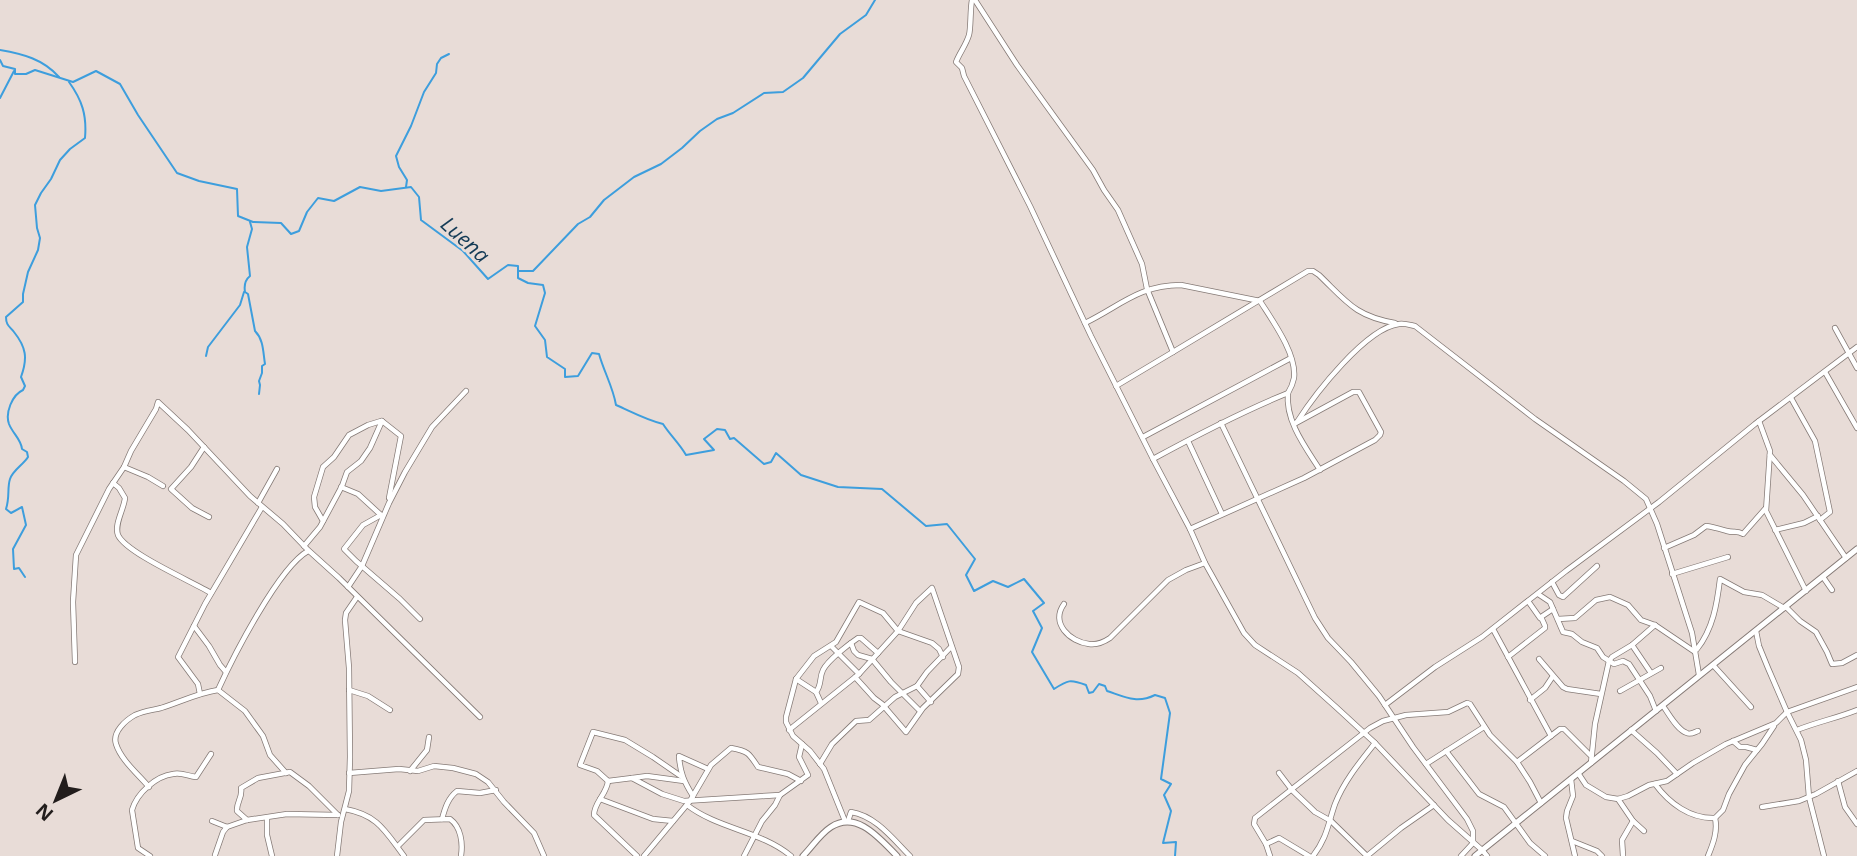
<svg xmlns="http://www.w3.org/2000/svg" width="1857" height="856" font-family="'Open Sans',sans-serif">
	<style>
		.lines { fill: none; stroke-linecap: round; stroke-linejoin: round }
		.stream { stroke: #3d9edd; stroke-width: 2 }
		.minor-casing { stroke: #857a76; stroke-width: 6 }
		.major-casing { stroke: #857a76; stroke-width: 7 }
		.minor { stroke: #fff; stroke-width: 4.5 }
		.major { stroke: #fff; stroke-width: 5 }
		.labels { text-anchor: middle; stroke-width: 5; stroke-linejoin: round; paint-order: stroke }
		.water-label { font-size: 21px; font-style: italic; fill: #143b56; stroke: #e8dcd7 }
	</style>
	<rect width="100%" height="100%" fill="#e8dcd7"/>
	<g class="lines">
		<!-- stream -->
		<g class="stream">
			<path d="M0 50C23 54 43 59 59 77"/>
			<path d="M0 60 3 66 15 69V74H26L35 70 73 82 96 71 120 84 138 115 177 173 199 181 237 189 238 216 253 222 281 223 291 234 299 231 307 212 318 198 334 201 360 187 381 191 411 187 419 197 421 220 463 251 488 279 508 265 518 266V278L528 283 543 285 545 293 535 326 545 340 547 357 565 369V377L578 376 592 353 599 354C604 372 613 387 616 405 632 412 646 420 663 424 670 435 679 443 686 455L714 450 704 439 717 429 725 430 730 439 734 438 764 464 771 462 776 453 801 475 838 487 882 489 926 526 947 524 975 559 966 575 974 591 993 581 1008 587 1024 579 1044 603 1033 611 1042 628 1032 652 1054 689C1068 680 1070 679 1086 685L1089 693 1093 692 1099 684 1105 686 1107 691C1125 697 1137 704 1155 695L1165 698 1170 713 1161 779 1171 784 1164 795 1171 811 1163 843 1176 842 1175 856"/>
			<path d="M0 98 14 71"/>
			<path d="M406 187 407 180 399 167 396 156 411 126 424 92 436 73 437 64 441 58 449 54"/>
			<path d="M250 222 252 229 247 247 250 276C245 280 244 286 245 292L248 294 255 331C264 340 263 353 265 364L262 366V373L259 381 260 385 259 394"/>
			<path d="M518 271H533L578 224 590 217 604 200 634 177 661 164 682 148 700 131 717 119 733 113 764 93 783 92 803 78 840 34 866 15 875 0"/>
			<path d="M206 356 208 347 240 305 244 292"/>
			<path d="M25 577 19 568 14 569 13 549 26 525 22 507 11 513 6 509C10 497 7 488 10 479 13 470 23 465 28 457L27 452 22 449C21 439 13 434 9 424 5 413 12 395 23 390L25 386 21 377C28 358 26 347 14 332 9 326 6 325 6 317L23 302V294L28 272 38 250 40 238 37 228 35 205 41 193 51 179 60 160 70 149 85 138C87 115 82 100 69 82"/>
		</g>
		<!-- minor casing -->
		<g class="minor-casing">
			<g id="minor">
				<path d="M972 0C970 10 971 28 969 35 966 45 960 52 956 62L962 68 964 76 1030 206 1091 336 1153 459 1190 529 1205 563 1244 633 1255 645 1298 673 1337 708 1375 743 1448 820 1482 850 1487 856"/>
				<path d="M975 0 1017 65 1093 170 1104 190 1118 210 1142 264 1147 289 1173 352 1116 386"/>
				<path d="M1085 323C1120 306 1139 285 1181 285L1260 301C1272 320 1297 354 1294 378 1293 383 1291 388 1288 393 1241 412 1197 435 1153 459"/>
				<path d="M1835 328 1857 368"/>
				<path d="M1173 352 1308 271H1313L1319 275C1347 302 1355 316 1395 323"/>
				<path d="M1825 372 1857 428"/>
				<path d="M1288 393C1285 421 1306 448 1320 470"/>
				<path d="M1791 398 1815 441 1830 512 1820 520"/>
				<path d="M382 421 401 436 389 498"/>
				<path d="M1759 421 1770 451 1766 511 1806 591"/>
				<path d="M1297 422C1315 394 1366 328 1399 324 1404 323 1410 325 1415 326L1535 419 1624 481 1646 499 1657 524 1692 633 1699 675"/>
				<path d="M1221 423 1315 618 1328 638 1351 662 1379 696 1413 747 1467 819 1473 831V843L1461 856"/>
				<path d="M1143 437 1291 358"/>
				<path d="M1188 441 1222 514"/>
				<path d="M204 447 191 467 171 489 192 508 209 517"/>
				<path d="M1770 455 1803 495 1846 558"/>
				<path d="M124 467 148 477 163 486"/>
				<path d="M113 483 119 488 125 498C124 509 114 524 118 535 126 553 193 582 211 593"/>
				<path d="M341 487 358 494 382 516"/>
				<path d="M258 503 277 469"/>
				<path d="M381 515 363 525 344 549 356 561 400 599 420 619"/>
				<path d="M323 521 315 507 314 497 323 467 334 457 349 435 368 425 381 421"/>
				<path d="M1190 529 1304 478 1375 440 1380 435 1381 432 1359 392H1353L1294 424"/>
				<path d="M1775 530 1804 523 1818 516"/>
				<path d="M304 546 320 527 342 486 347 472 361 461 370 448 382 421"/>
				<path d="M1664 548 1694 535 1706 526C1714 527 1720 529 1727 531 1734 533 1737 530 1743 534L1765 509"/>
				<path d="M1672 574 1728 557"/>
				<path d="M1823 577 1832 590"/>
				<path d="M1552 582 1559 595 1563 597 1597 566"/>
				<path d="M348 587 362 566 389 503 405 472 432 427 466 391"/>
				<path d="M1538 594 1550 602 1563 632 1572 634 1582 642 1597 648 1603 657 1614 664 1623 661 1629 664 1650 696 1656 711"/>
				<path d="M1528 601 1540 618"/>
				<path d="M1064 604C1050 623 1070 642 1089 644 1096 645 1104 642 1110 638L1168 580 1186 570 1205 563"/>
				<path d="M1786 607 1800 621 1816 632 1827 652 1832 664 1842 663 1857 655"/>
				<path d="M1558 619 1575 618 1596 600 1610 597 1628 605 1641 620 1655 625 1695 652"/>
				<path d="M194 626 209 646 220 665 226 672"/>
				<path d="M1493 629 1551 736"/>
				<path d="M1756 631 1759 646 1768 668 1787 712 1801 740 1806 760 1809 797 1824 856"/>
				<path d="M851 643 854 651 858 655 872 659 891 682 920 711"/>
				<path d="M1632 645 1651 673"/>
				<path d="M831 646 859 674"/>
				<path d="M1697 649C1713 629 1717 604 1720 579L1744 592 1762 595 1784 608"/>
				<path d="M1508 657 1545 628V626L1541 617 1553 609"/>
				<path d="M1539 659 1563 687 1567 689 1601 694"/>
				<path d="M75 662 73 602 76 555 109 489 124 467 131 451 156 409 158 402 188 430 250 496 283 524 308 550 339 578 480 717"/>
				<path d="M1713 665 1751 707"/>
				<path d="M796 679 816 692"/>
				<path d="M917 686 931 702"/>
				<path d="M218 690C233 657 279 567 308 551"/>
				<path d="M349 690 368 696 390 710"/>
				<path d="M1620 691 1661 668"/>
				<path d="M200 694 198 684 178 657 205 604 262 507"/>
				<path d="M1530 700 1545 688 1553 676"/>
				<path d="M821 703 816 692C822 685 819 678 823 670 828 660 849 644 858 638H861L878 653"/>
				<path d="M1385 705 1435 667 1482 637 1566 571 1659 502 1755 424 1857 347"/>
				<path d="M1663 706C1669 714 1677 730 1687 733 1690 735 1695 732 1698 731"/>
				<path d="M789 730 859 674 898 631 916 603 932 588 959 667 958 674 923 708 906 732 882 704 874 698 855 677"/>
				<path d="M1631 730 1657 753 1677 774"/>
				<path d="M1797 730C1817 722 1837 718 1857 710"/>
				<path d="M1733 741 1740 747H1746L1757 750"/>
				<path d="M1446 751 1479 794 1504 807 1530 843 1545 856"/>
				<path d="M1591 763 1595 724 1609 661 1612 657 1632 645 1655 625"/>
				<path d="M820 764 832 744 856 721 869 720 895 697 917 686 927 672 951 647"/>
				<path d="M1426 764 1484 727"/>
				<path d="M410 771 427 750 429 737"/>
				<path d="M349 773 399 769 418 771 434 766 453 768 476 774 488 782 504 802 534 833 544 856"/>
				<path d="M1279 773 1292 790 1315 812 1331 821 1367 856"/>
				<path d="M1578 773 1586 785 1606 797 1618 799 1628 796 1649 785 1667 781 1693 763 1726 744 1776 723 1787 712 1857 687"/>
				<path d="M632 778 608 781 597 771 580 765 593 732 625 740 653 757 682 777"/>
				<path d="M1571 779 1573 796 1567 811 1566 818 1575 856"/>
				<path d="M608 781C607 794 594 802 594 815L637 856"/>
				<path d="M684 781 647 776 632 778 662 794 684 801 780 795"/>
				<path d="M1838 781 1845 807 1857 824"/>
				<path d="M1655 784C1669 803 1690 819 1715 818L1723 810 1729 794 1745 765 1762 744 1774 726"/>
				<path d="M149 787C138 774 121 760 116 744 112 732 126 720 135 715 143 711 153 710 161 708 180 702 198 693 218 690L245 711 263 736 270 755 286 773"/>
				<path d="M693 796C684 782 680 772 679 756L708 769"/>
				<path d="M600 799 653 819 673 821"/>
				<path d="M1618 799 1633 821 1644 831"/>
				<path d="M1541 803 1530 782 1517 762 1560 729H1564L1590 755"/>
				<path d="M687 805C718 829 761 831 791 856"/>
				<path d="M1762 807 1799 801 1816 794 1857 771"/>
				<path d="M345 809C378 815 385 831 404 856"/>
				<path d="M267 818V835L272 856"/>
				<path d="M442 819C445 808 448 798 457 791L480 793 496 790"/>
				<path d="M247 820 237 811C236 803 243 797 241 788L258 778 290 772 309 786 338 815"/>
				<path d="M212 821 227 827 247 820 287 814 338 815"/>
				<path d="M845 821 824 769 810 751 793 736 786 722V717L796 679 814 656 836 642 859 602 883 613 898 631 932 643 939 649 943 657"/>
				<path d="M848 821 851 812C876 816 893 839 910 856"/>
				<path d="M1572 841 1597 851 1602 856"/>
				<path d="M1266 844 1279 838 1309 856"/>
				<path d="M398 846 424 820 450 819C461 827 463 843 461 856"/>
				<path d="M215 855 223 832 227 827"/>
				<path d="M150 856 138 848 132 810C137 793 156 776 173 774 181 772 188 776 196 777L211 754"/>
				<path d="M337 856 341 822 349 791 350 757 349 668 345 620 346 613 357 597"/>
				<path d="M644 856 690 801 711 765 731 748C748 751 749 753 758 767L788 774 801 781"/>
				<path d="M744 856 762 821 775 805 780 795 808 775 799 757 802 744"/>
				<path d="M1270 856 1266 844 1254 824 1255 818 1370 728 1383 721 1406 715 1448 712 1467 703 1470 704 1490 735 1517 762"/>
				<path d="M1313 856C1327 838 1328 824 1335 804 1344 781 1360 762 1375 743"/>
				<path d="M1367 856 1401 828 1434 805"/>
				<path d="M1623 856 1622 840 1633 821"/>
				<path d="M1708 856C1713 844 1718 831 1715 818"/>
			</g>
		</g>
		<!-- major casing -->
		<g class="major-casing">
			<g id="major">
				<path d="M803 856C812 847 820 834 831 827 857 810 880 839 897 856"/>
				<path d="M1475 856 1857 549"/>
			</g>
		</g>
		<!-- minor -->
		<use href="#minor" class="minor"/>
		<!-- major -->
		<use href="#major" class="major"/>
	</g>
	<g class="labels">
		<!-- water labels -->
		<g class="water-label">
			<text transform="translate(465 240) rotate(42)" y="7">Luena</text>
		</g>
	</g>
	<!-- north arrow -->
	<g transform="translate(56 800) rotate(223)" stroke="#e8dcd7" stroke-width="5" paint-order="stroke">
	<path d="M0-5L12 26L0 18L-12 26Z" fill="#221d1c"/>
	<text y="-10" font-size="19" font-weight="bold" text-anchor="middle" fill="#221d1c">N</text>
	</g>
</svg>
